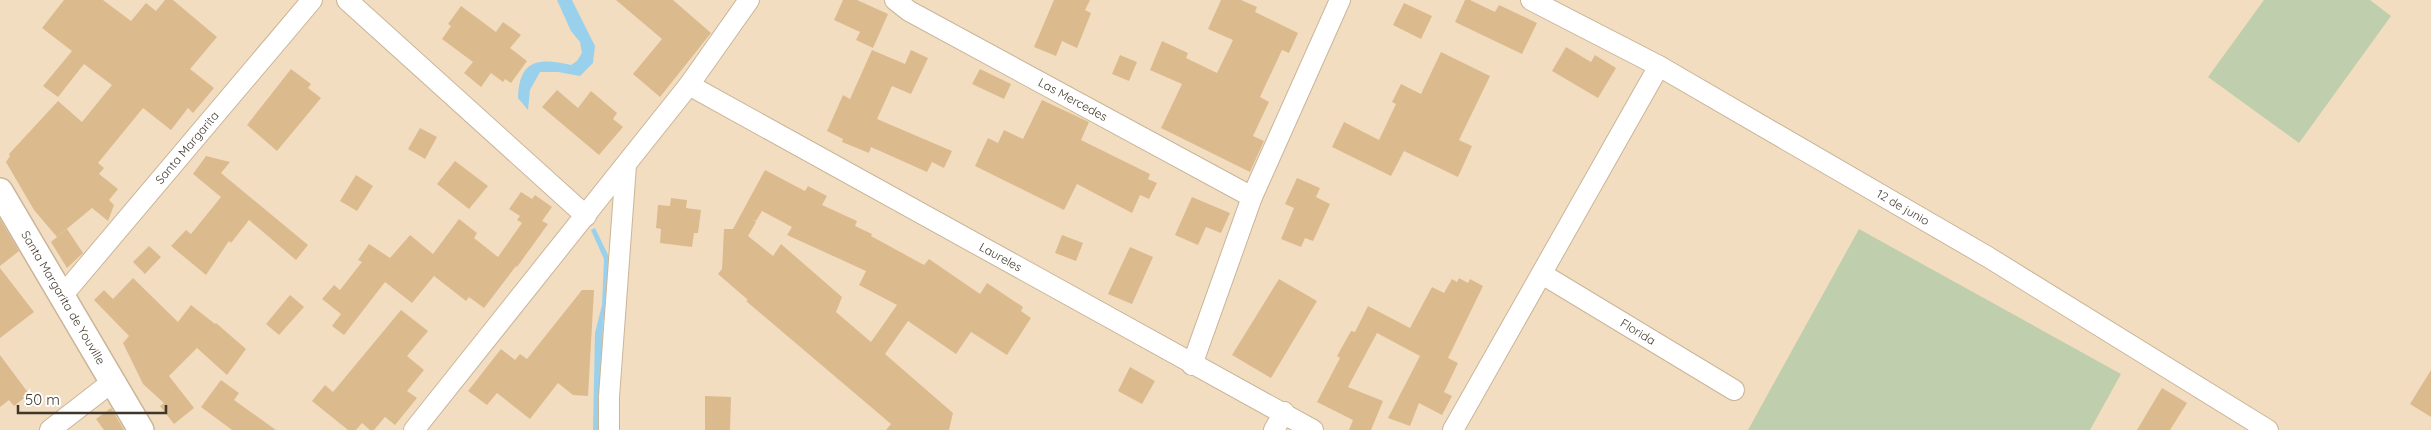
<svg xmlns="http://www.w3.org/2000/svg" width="2431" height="430" font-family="Quicksand,sans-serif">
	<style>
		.green { fill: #bfceac }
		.water { fill: #99d1ed }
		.building { fill: #dbbb8e; fill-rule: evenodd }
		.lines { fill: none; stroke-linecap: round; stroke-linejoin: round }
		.minor-casing { stroke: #cab598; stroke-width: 22 }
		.major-casing { stroke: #cab598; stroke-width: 28 }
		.minor { stroke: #fff; stroke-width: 20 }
		.major { stroke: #fff; stroke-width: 25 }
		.labels { text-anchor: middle; stroke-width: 4.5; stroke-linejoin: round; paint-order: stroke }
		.street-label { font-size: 12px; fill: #3e362a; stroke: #fff }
	</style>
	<rect width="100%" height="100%" fill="#f3ddc0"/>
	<!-- green -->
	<g class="green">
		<path d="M2264 0H2370L2391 16 2299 143 2208 77Z"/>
		<path d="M1859 229 2121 374 2090 430H1748Z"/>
	</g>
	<!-- water -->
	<g class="water">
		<path d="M557 0H572L595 46 593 63 580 76 558 72H540L530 90 528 110 518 98C519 60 538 57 571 65L577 61 582 53 580 42 571 31Z"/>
		<path d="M595 228 609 257 607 305 603 322 600 430H593L595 333 602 305 604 259 591 230Z"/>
	</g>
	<!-- building -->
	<g class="building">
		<path d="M64 0H103L131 21 146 3 156 11 165 0H173L217 37 190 69 214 88 193 113 188 108 171 130 143 108 98 163 104 168 99 174 118 189 109 200 114 205 108 221 92 208 57 237 34 210 6 162 10 156 9 154 58 101 82 122 112 85 84 64 58 97 43 86 72 51 42 28Z"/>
		<path d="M616 0H673L711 33 660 97 633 74 662 39Z"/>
		<path d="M843 0H857L888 14 873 48 856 40 860 32 834 20Z"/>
		<path d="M1054 0H1090L1085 10 1091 13 1077 48 1062 41 1056 56 1034 47Z"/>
		<path d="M1221 0H1241L1257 7 1255 12 1298 33 1289 53 1282 50 1260 97 1269 102 1253 136 1264 141 1250 172 1161 128 1182 84 1150 70 1162 41 1188 53 1186 58 1217 73 1233 40 1208 29Z"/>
		<path d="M1465 0H1470L1495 12 1499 5 1537 23 1522 54 1455 22Z"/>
		<path d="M1404 3 1432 16 1421 39 1393 25Z"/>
		<path d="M461 6 496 32 503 22 521 35 510 48 527 61 511 83 505 79 503 82 491 73 481 87 464 73 473 62 442 39 451 26 448 24Z"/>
		<path d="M1566 47 1591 62 1595 55 1616 68 1598 98 1552 71Z"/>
		<path d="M872 50 905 64 911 50 928 58 911 94 892 86 877 119 952 151 944 168 932 162 927 172 871 147 869 153 842 142 843 139 827 131 843 95 850 99Z"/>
		<path d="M1441 52 1490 76 1459 140 1472 146 1458 177 1404 151 1391 176 1332 147 1344 122 1379 140 1396 104 1392 102 1401 84 1421 94Z"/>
		<path d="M1120 55 1137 62 1129 81 1112 74Z"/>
		<path d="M291 69 311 84 308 88 321 98 277 151 247 125Z"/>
		<path d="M980 69 1011 84 1004 99 972 84Z"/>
		<path d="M557 90 578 108 591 91 617 113 613 119 623 127 599 155 542 107Z"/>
		<path d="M1042 100 1089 122 1081 140 1150 174 1148 179 1157 183 1149 199 1140 195 1132 213 1077 184 1064 210 975 166 988 138 998 143 1004 130 1023 139Z"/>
		<path d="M420 128 437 137 425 159 408 149Z"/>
		<path d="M206 156 230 162 221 173 308 245 296 260 249 220 231 243 229 241 206 275 171 246 186 230 191 234 221 197 193 174Z"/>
		<path d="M455 161 488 186 469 209 437 184Z"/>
		<path d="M765 170 805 191 808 186 827 196 822 205 857 221 855 226 872 234 871 236 924 265 929 259 980 294 987 283 1023 307 1021 311 1031 318 1007 355 971 332 956 354 908 321 885 354 953 413 949 430H886L891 424 746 301 748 300 718 274 722 269 724 229H733ZM762 211 792 227 787 235 866 271 859 285 897 305 871 342 836 312 842 297 781 244 773 256 748 236 756 222 753 219 756 221Z"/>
		<path d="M356 175 373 186 357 211 340 201Z"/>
		<path d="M1297 178 1320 188 1316 197 1330 204 1313 241 1305 238 1301 247 1281 239 1294 208 1285 204Z"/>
		<path d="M521 192 532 199 535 195 552 207 542 221 548 224 517 267 516 266 484 308 469 297 466 301 434 276 412 303 385 282 344 335 332 326 341 314 322 299 334 285 340 290 362 262 358 260 369 244 390 258 410 235 433 254 459 219 477 233 474 238 498 257 522 223 517 220 520 216 509 209Z"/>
		<path d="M1192 197 1230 213 1221 233 1206 227 1198 245 1175 235Z"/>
		<path d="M671 198 687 200 686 208 701 210 698 233H694L692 247 660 243 661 229 656 228 658 205 670 206Z"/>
		<path d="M0 219 19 251 0 266Z"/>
		<path d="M67 229 83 253 67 268 51 242Z"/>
		<path d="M1062 235 1083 243 1076 261 1055 253Z"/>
		<path d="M149 246 161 257 145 274 133 262Z"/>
		<path d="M1130 247 1153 257 1132 304 1108 294Z"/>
		<path d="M0 268 34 312 0 338Z"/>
		<path d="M133 278 178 322 191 305 215 324 216 323 246 349 227 375 197 348 169 376 194 408 174 424 160 406 164 403 143 384 123 343 129 336 94 300 104 290 113 299Z"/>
		<path d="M1459 278 1468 283 1470 279 1483 286 1448 358 1458 363 1444 392 1452 396 1442 415 1419 403 1410 426 1388 418 1420 356 1377 333 1348 387 1383 401 1371 430H1349L1353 420 1317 402 1340 358 1337 356 1351 331 1355 332 1368 306 1410 328 1432 287 1444 293 1452 279 1457 282Z"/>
		<path d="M1279 279 1317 301 1271 378 1232 355Z"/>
		<path d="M582 290H594L588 396 573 395 558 383 530 419 497 393 487 405 468 391 501 349 515 360 520 354 527 359Z"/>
		<path d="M290 295 304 307 279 335 266 324Z"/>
		<path d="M401 310 428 331 407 356 424 370 407 391 417 398 395 425 385 417 374 430H370L362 423 356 430H348L312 401 325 385 333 392Z"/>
		<path d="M0 355 29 394 14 406 9 400 0 407Z"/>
		<path d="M1130 367 1155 381 1142 404 1118 391Z"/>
		<path d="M2431 370V417L2410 404Z"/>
		<path d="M221 380 239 393 234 400 276 430H232L201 407Z"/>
		<path d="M2162 388 2187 403 2170 430H2137Z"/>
		<path d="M705 396 731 397 730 430H705Z"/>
		<path d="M111 408 114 413 124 430H104L96 419Z"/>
	</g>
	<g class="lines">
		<!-- minor casing -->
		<g class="minor-casing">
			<g id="minor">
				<path d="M347 0 586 216"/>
				<path id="s1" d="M895 0 909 11 1252 197"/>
				<path id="s2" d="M1531 0 1659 66 1988 257 2268 430"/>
				<path id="s3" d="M689 85 1313 430"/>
				<path id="s4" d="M1542 274 1734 390"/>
				<path id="s5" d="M62 296 312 0"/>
				<path d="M1192 365 1252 197 1340 0"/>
				<path d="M50 430 112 382"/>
				<path d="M414 430 689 85 749 0"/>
				<path d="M609 430V397L626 165"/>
				<path d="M1274 430 1284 412"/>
				<path d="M1453 430 1659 66"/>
			</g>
		</g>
		<!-- major casing -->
		<g class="major-casing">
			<g id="major">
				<path id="s6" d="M0 191 141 430"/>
			</g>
		</g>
		<!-- minor -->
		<use href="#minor" class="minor"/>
		<!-- major -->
		<use href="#major" class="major"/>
	</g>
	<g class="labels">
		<!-- street labels -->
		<g class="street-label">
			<text dy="4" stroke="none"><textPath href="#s1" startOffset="204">Las Mercedes</textPath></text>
			<text dy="4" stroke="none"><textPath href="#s5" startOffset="194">Santa Margarita</textPath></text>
			<text dy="4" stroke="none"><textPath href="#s2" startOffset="426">12 de junio</textPath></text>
			<text dy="4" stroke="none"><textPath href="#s3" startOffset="356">Laureles</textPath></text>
			<text dy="4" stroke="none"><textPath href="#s6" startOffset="124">Santa Margarita de Youville</textPath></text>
			<text dy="4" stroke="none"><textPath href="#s4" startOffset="112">Florida</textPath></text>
		</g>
	</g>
	<!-- scale -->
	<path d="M18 405v8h148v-8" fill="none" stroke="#3e362a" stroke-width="2.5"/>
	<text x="25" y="405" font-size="15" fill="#3e362a" stroke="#ffffff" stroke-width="4" paint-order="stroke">50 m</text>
</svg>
